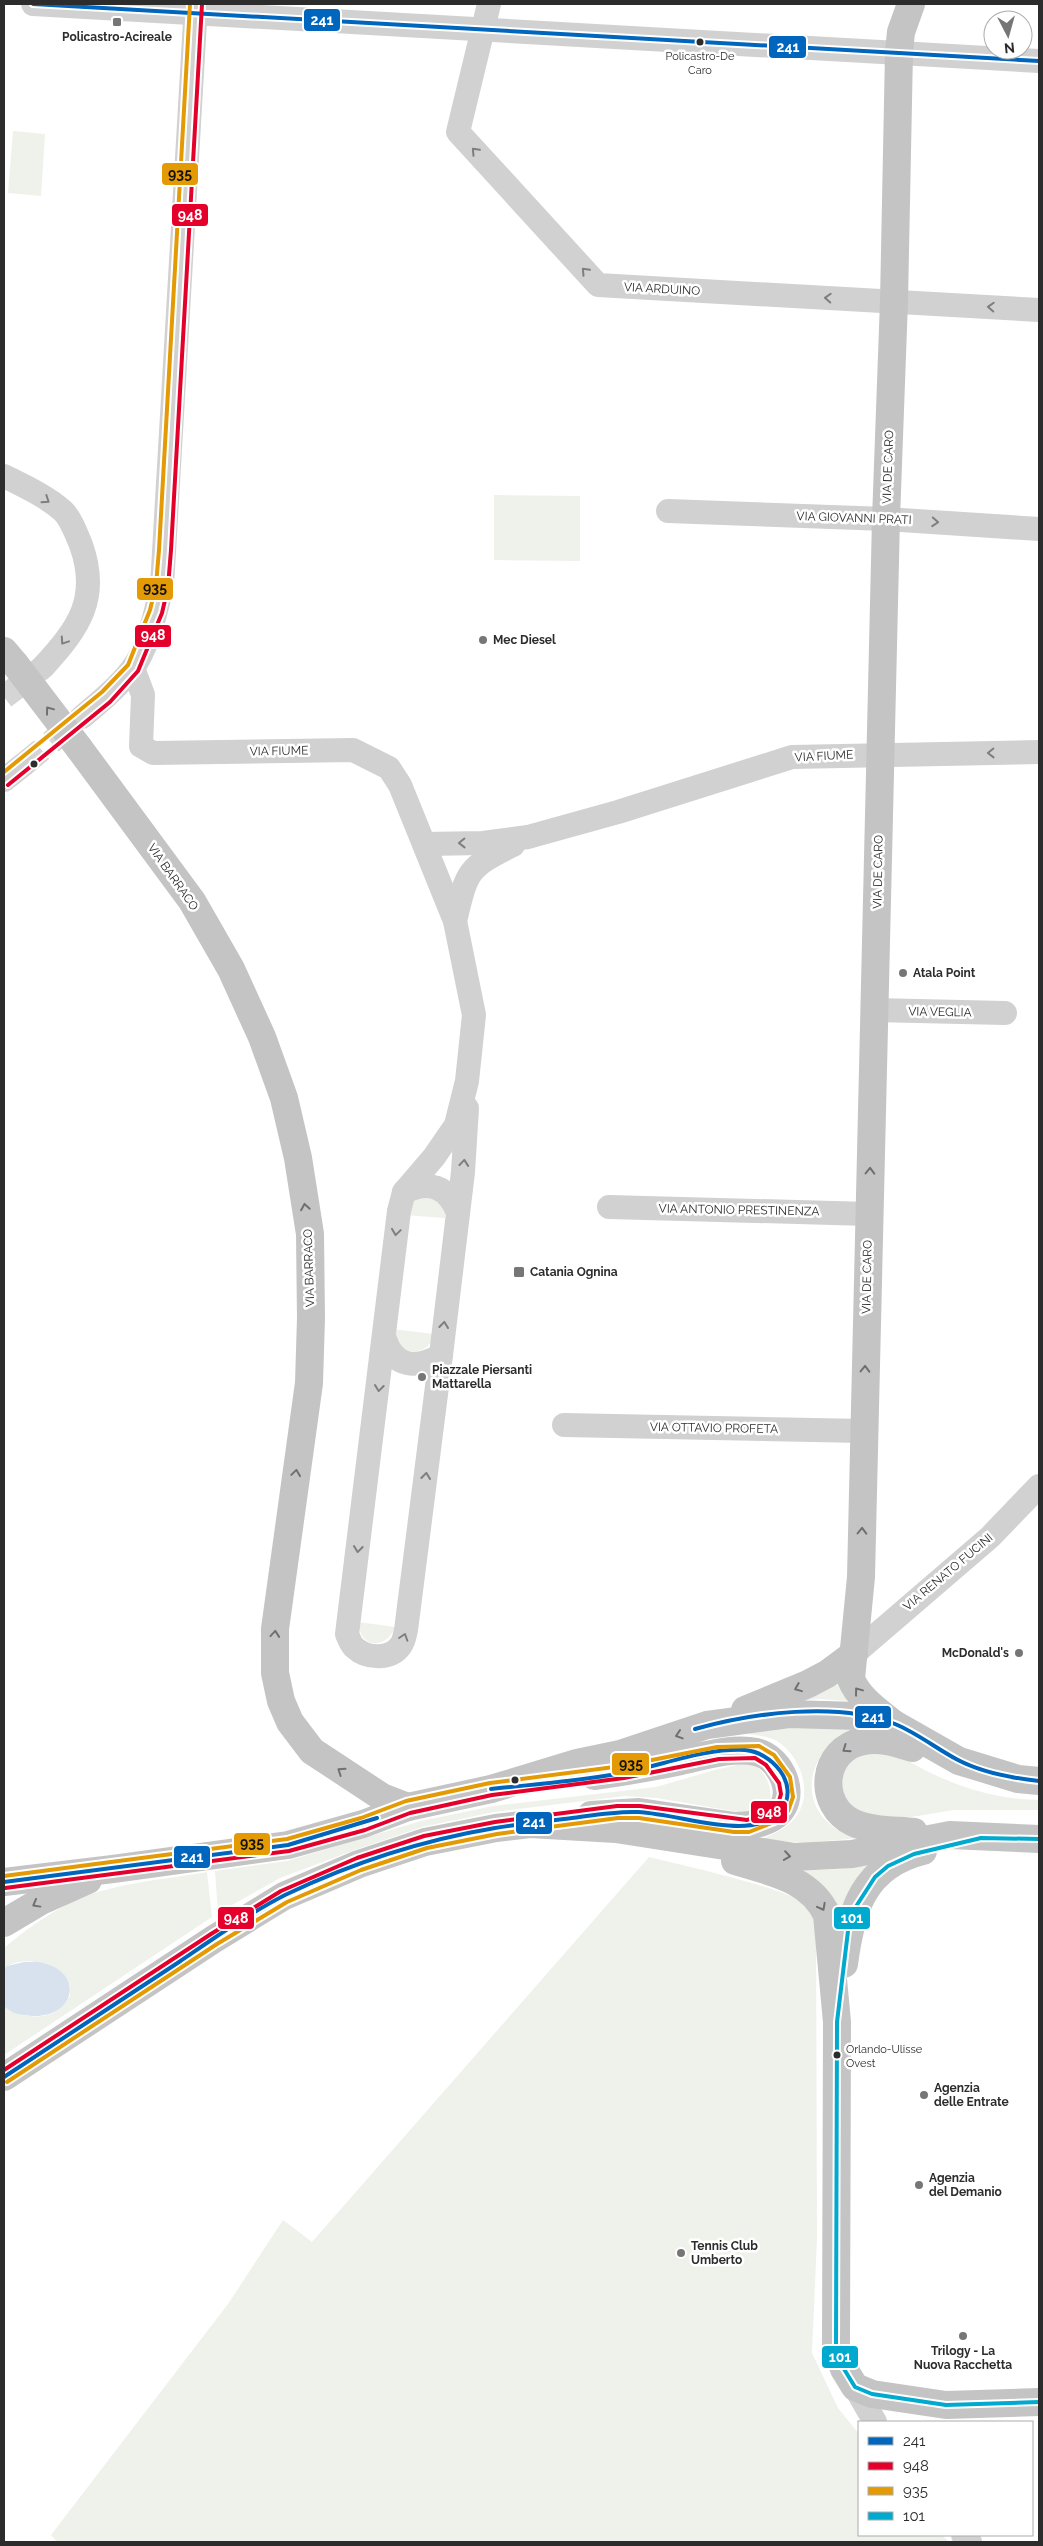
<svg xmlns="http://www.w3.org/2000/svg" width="1043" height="2546" font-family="Raleway,sans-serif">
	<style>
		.green { fill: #eef2eb }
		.water { fill: #d8e2ee }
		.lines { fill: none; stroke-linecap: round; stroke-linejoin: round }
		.minor-tunnel { stroke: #d5d5d5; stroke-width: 24; stroke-dasharray: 24 12; stroke-linecap: butt }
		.minor { stroke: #d1d1d1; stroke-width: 24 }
		.major { stroke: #c4c4c4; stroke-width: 28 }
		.major-bridge { stroke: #c4c4c4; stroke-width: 28 }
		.bus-1-casing { stroke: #fff; stroke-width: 8 }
		.bus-2-casing { stroke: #fff; stroke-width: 8 }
		.bus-3-casing { stroke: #fff; stroke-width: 8 }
		.bus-4-casing { stroke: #fff; stroke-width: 8 }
		.bus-1 { stroke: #0065bd; stroke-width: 4 }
		.bus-2 { stroke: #e4002b; stroke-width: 4 }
		.bus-3 { stroke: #e39a04; stroke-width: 4 }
		.bus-4 { stroke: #00a9ce; stroke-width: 4 }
		.oneway { stroke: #7e7e7e }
		.oneway2 { stroke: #707070 }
		.poi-dot { fill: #767676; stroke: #fff; stroke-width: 2 }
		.bus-dot { fill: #2c2c2c; stroke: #fff; stroke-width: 2 }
		.labels { text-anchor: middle; stroke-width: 5; stroke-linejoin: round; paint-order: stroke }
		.bus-label { font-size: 11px; fill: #2c2c2c; stroke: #fff }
		.poi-label { font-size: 12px; font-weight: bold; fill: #2c2c2c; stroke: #fff; text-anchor: start }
		.street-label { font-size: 12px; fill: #2c2c2c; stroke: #fff }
		.line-badge { stroke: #fff; stroke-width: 2 }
		.badge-label { font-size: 14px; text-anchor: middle; font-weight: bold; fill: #fff }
		.pale-badge-label { font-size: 14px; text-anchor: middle; font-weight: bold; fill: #111 }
	</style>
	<rect width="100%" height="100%" fill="#fff"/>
	<!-- green -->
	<g class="green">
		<path d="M13 131 45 134 41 196 8 193Z"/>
		<path d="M494 495 580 496V561L494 560Z"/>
		<path d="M415 1196 437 1197 445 1211V1218L404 1215Z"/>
		<path d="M392 1329 434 1334C429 1351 420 1352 404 1351Z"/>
		<path d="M358 1622 395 1627C386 1650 360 1649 358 1622Z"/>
		<path d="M842 1674 847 1701 820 1699 784 1702Z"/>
		<path d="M800 1727H840L853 1730C798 1754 796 1823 859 1838L805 1843 762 1839C771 1835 781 1831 789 1824 816 1802 804 1758 777 1741 768 1736 754 1735 743 1733Z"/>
		<path d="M892 1751C936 1780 986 1799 1039 1800V1810H954L899 1819 861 1815 840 1800 838 1771 848 1755Z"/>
		<path d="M745 1763C765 1766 773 1786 770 1805L752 1812H738L657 1798 625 1796 494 1812 422 1827 352 1851 280 1878 218 1913 215 1871 287 1861 421 1821 493 1806 656 1787 715 1770Z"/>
		<path d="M649 1857C677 1864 791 1889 807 1905 812 1911 814 1919 816 1926L817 2238 812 2353 838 2408 859 2434V2535H942L949 2542H57L51 2535 228 2304 283 2220 312 2242Z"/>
		<path d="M881 1861 842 1923 798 1871 840 1869Z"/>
		<path d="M207 1872 212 1917 4 2055V2006C14 2016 39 2020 53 2013 59 2010 65 2001 70 1996 70 1991 71 1985 68 1981 57 1962 20 1954 4 1969V1948C24 1931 45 1916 68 1904 107 1883 164 1880 207 1872Z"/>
	</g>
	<!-- water -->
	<path class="water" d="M24 1962C30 1962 37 1961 43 1963 85 1973 75 2018 32 2016 21 2015 12 2014 4 2006V1969L7 1966Z"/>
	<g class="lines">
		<!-- minor-tunnel -->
		<g class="minor-tunnel">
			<path d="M4 697 42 668"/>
			<path d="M23 765 79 719"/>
		</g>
		<!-- minor -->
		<g class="minor">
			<path d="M33 4 1039 61"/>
			<path d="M489 4 458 132 598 285 1039 310"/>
			<path d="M4 476C24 486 46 496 63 511 71 519 76 533 81 545 100 598 79 628 43 667"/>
			<path d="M668 511 886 519 1039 529"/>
			<path d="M133 668 143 695 141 746 153 753 353 750 389 768 400 785 455 921 474 1015 467 1081 456 1125 434 1157 404 1192 399 1211 347 1634C349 1639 351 1645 355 1648 367 1659 391 1660 401 1645 404 1641 405 1634 406 1630L441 1355"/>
			<path d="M82 717C100 702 118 687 132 669 148 649 156 611 162 586L196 4"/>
			<path d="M4 780 23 765"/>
			<path d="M425 844 483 843 528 837 618 812 792 757 1039 752"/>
			<path d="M455 921C467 872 466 868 513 845"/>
			<path d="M874 1010 1005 1013"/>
			<path d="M404 1192C429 1180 448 1186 458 1213"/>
			<path d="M609 1207 869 1214"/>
			<path d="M385 1339C394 1368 417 1369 441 1355L463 1172 467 1108"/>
			<path d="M564 1425 864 1431"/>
			<path d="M854 1654 990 1537 1039 1486"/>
			<path d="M855 2387 875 2422"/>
			<path d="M963 2535 970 2542"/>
		</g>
		<!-- major -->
		<g class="major">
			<path d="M4 651 15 664"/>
			<path d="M79 748 192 901 231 969 262 1037 284 1098 298 1158 310 1234 311 1318 309 1383 275 1629V1673L281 1701 290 1722 312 1751 382 1797 408 1807"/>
			<path d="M745 1710 808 1684 827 1674 854 1654"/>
			<path d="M894 1724C878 1711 859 1699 851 1679L861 1577 886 519 894 301 899 52 901 32 911 4"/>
			<path d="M912 1748C896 1743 881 1738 864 1741 821 1748 816 1806 854 1823 872 1831 895 1830 914 1832"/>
			<path d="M591 1815 639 1812 735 1826C750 1826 774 1823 783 1807 794 1787 778 1757 756 1752 733 1747 704 1756 681 1761 652 1767 624 1772 594 1776"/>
			<path d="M735 1861C770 1872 810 1878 827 1915L837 2022 836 2347 844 2369 855 2387 872 2394 946 2405 1039 2402"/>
			<path d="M4 1882 113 1869 288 1845 363 1824 408 1807 491 1789 577 1763 620 1754 707 1725 789 1714 859 1716 894 1724 959 1761 1018 1779 1039 1781"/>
			<path d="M4 1923 41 1901 88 1880"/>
			<path d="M844 1964C851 1910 863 1866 923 1851"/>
			<path d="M4 2077 214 1939 284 1896 359 1864 425 1842 496 1828 530 1824 616 1829 795 1857 852 1854 950 1835 1039 1839"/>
		</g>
		<!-- major-bridge -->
		<path class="major-bridge" d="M15 664 79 748"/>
		<!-- bus-1 casing -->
		<g class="bus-1-casing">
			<g id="bus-1">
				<path d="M33 4 1039 61"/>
				<path d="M695 1729C753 1713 837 1701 895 1724 917 1733 937 1749 958 1760 983 1773 1011 1778 1039 1781"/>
				<path d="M4 1882 288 1845 377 1818"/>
				<path d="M4 2077C62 2039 121 2000 179 1962 213 1939 248 1914 285 1895 352 1863 423 1840 495 1828 521 1824 547 1821 572 1818 594 1815 616 1811 638 1812 671 1814 705 1826 739 1826 753 1826 773 1822 782 1810 800 1783 771 1752 745 1750 706 1748 666 1764 627 1772 583 1781 536 1784 491 1789"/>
			</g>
		</g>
		<!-- bus-2 casing -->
		<g class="bus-2-casing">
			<g id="bus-2">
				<path d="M8 785 110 702 138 671 162 613 168 587 171 550 202 4"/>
				<path d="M4 2070 211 1934 281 1891 357 1858 424 1836 495 1822 617 1806H640L747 1820 771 1811 778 1804 781 1794 779 1783 766 1765 755 1758 719 1759 624 1778 492 1795 410 1813 365 1830 289 1851 5 1888"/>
			</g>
		</g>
		<!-- bus-3 casing -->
		<g class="bus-3-casing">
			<g id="bus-3">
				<path d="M4 772 102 692 128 665 150 610 156 585 159 550 190 4"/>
				<path d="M4 1876 287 1839 361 1818 406 1801 490 1783 622 1766 717 1747 759 1746 774 1755 790 1777 793 1797 788 1811 777 1821 749 1832H734L639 1818H618L497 1834 427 1848 361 1870 287 1902 217 1944 7 2082"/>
			</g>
		</g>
		<!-- bus-4 casing -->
		<g class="bus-4-casing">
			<path id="bus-4" d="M1039 1839 981 1838 914 1854 888 1866 875 1877 855 1908 848 1931 837 2022 836 2347 844 2369 855 2387 872 2394 946 2405 1039 2402"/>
		</g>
		<!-- bus-1 -->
		<use href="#bus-1" class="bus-1"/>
		<!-- bus-2 -->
		<use href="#bus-2" class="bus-2"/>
		<!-- bus-3 -->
		<use href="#bus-3" class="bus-3"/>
		<!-- bus-4 -->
		<use href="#bus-4" class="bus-4"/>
	</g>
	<!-- one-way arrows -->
	<defs><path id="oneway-chevron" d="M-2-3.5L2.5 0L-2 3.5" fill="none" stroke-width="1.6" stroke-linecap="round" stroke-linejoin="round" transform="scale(1.25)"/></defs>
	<g class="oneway">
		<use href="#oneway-chevron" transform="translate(475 151) rotate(-133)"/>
		<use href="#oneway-chevron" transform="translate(585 271) rotate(-133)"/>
		<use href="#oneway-chevron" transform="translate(828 298) rotate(-177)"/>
		<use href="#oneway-chevron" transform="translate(991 307) rotate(-177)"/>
		<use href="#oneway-chevron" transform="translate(46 500) rotate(34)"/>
		<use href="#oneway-chevron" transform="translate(935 522) rotate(4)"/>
		<use href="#oneway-chevron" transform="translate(64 641) rotate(124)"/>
		<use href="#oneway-chevron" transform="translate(991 753) rotate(179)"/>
		<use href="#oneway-chevron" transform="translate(462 843) rotate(179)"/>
		<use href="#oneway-chevron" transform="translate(464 1163) rotate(-85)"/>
		<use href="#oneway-chevron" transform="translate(396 1232) rotate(98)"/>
		<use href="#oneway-chevron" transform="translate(444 1325) rotate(-83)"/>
		<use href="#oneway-chevron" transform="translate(379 1388) rotate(97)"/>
		<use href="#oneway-chevron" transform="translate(426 1476) rotate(-83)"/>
		<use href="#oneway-chevron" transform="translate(358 1549) rotate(97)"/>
		<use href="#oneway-chevron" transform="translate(404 1637) rotate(-72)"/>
	</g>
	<g class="oneway2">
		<use href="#oneway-chevron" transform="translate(49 710) rotate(-127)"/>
		<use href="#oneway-chevron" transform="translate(870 1171) rotate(-89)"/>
		<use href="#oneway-chevron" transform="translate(305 1207) rotate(-99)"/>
		<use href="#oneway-chevron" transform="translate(865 1369) rotate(-89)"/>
		<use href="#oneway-chevron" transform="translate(296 1473) rotate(-82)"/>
		<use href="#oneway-chevron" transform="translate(862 1531) rotate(-89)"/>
		<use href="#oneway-chevron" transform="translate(275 1634) rotate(-85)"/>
		<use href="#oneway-chevron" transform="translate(798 1688) rotate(158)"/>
		<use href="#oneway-chevron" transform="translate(858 1691) rotate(-127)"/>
		<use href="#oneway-chevron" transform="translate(679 1735) rotate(162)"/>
		<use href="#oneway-chevron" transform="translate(846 1749) rotate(145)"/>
		<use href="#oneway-chevron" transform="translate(341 1771) rotate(-146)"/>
		<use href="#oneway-chevron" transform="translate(787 1856) rotate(8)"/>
		<use href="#oneway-chevron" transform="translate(36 1904) rotate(151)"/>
		<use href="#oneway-chevron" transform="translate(822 1907) rotate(62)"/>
	</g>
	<!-- markers -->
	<g class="poi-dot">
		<rect x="112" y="17" width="10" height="10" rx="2.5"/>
		<circle cx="483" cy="640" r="5"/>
		<circle cx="903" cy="973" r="5"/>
		<rect x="513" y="1266" width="12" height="12" rx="2.5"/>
		<circle cx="422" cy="1377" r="5"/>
		<circle cx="1019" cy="1653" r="5"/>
		<circle cx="924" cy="2095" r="5"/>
		<circle cx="919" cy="2185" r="5"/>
		<circle cx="681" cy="2253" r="5"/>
		<circle cx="963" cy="2336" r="5"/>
	</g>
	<g class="bus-dot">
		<circle cx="700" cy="42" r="4.5"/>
		<circle cx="34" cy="764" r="4.5"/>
		<circle cx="515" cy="1780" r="4.5"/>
		<circle cx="837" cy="2055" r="4.5"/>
	</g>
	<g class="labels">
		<!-- bus labels -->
		<g class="bus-label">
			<text x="700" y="60">Policastro-De<tspan x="700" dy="14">Caro</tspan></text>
			<text x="846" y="2053" text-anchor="start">Orlando-Ulisse<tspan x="846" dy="14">Ovest</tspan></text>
		</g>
		<!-- poi labels -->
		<g class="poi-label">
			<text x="117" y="41" text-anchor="middle">Policastro-Acireale</text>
			<text x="493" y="644">Mec Diesel</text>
			<text x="913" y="977">Atala Point</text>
			<text x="530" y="1276">Catania Ognina</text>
			<text x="432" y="1374">Piazzale Piersanti<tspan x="432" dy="14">Mattarella</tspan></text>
			<text x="1009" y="1657" text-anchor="end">McDonald's</text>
			<text x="934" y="2092">Agenzia<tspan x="934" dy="14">delle Entrate</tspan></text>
			<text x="929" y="2182">Agenzia<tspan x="929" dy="14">del Demanio</tspan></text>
			<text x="691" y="2250">Tennis Club<tspan x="691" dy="14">Umberto</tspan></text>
			<text x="963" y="2355" text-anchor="middle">Trilogy - La<tspan x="963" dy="14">Nuova Racchetta</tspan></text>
		</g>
		<!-- street labels -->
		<g class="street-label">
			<text transform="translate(662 289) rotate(3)" y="4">VIA ARDUINO</text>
			<text transform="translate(888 467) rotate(-88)" y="4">VIA DE CARO</text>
			<text transform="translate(854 518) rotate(2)" y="4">VIA GIOVANNI PRATI</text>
			<text transform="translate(279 751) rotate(-1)" y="4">VIA FIUME</text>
			<text transform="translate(824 756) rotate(-3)" y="4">VIA FIUME</text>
			<text transform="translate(878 872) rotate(-89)" y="4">VIA DE CARO</text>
			<text transform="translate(173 877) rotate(55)" y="4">VIA BARRACO</text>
			<text transform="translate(940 1012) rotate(1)" y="4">VIA VEGLIA</text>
			<text transform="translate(739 1210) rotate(1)" y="4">VIA ANTONIO PRESTINENZA</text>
			<text transform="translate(309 1268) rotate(-92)" y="4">VIA BARRACO</text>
			<text transform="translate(867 1277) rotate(-89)" y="4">VIA DE CARO</text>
			<text transform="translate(714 1428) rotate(1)" y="4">VIA OTTAVIO PROFETA</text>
			<text transform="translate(948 1572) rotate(-40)" y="4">VIA RENATO FUCINI</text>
		</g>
	</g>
	<g class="line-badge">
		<rect x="303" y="8" width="38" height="24" rx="5" fill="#0065bd"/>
		<rect x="768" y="35" width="39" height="24" rx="5" fill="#0065bd"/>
		<rect x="161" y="162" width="38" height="24" rx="5" fill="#e39a04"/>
		<rect x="171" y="203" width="38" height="24" rx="5" fill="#e4002b"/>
		<rect x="136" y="577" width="38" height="24" rx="5" fill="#e39a04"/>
		<rect x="134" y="624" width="38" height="24" rx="5" fill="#e4002b"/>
		<rect x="854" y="1705" width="38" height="24" rx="5" fill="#0065bd"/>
		<rect x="611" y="1752" width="39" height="24" rx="5" fill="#e39a04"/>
		<rect x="750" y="1800" width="38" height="24" rx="5" fill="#e4002b"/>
		<rect x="515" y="1811" width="38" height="24" rx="5" fill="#0065bd"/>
		<rect x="233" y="1832" width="38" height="24" rx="5" fill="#e39a04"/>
		<rect x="173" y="1845" width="38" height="24" rx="5" fill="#0065bd"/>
		<rect x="833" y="1906" width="38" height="24" rx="5" fill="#00a9ce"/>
		<rect x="217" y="1906" width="38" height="24" rx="5" fill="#e4002b"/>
		<rect x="821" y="2345" width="38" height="24" rx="5" fill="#00a9ce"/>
	</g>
	<g class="badge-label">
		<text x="322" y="25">241</text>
		<text x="788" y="52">241</text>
		<text x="190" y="220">948</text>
		<text x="153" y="640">948</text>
		<text x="873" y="1722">241</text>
		<text x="769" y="1817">948</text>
		<text x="534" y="1827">241</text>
		<text x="192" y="1862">241</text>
		<text x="852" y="1923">101</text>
		<text x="236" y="1923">948</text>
		<text x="840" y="2362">101</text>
	</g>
	<g class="pale-badge-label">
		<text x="180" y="179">935</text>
		<text x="155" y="593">935</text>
		<text x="631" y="1769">935</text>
		<text x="252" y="1848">935</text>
	</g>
	<!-- border -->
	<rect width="1043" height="2546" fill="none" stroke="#2c2c2c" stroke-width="10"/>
	<!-- legend -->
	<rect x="858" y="2421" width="175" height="115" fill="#ffffff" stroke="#ababab"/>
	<rect x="868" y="2437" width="25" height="8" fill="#0065bd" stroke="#ababab"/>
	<text x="903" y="2446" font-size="15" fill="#2c2c2c">241</text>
	<rect x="868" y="2462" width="25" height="8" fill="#e4002b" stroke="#ababab"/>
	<text x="903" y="2471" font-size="15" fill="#2c2c2c">948</text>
	<rect x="868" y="2487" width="25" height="8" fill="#e39a04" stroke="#ababab"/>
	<text x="903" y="2496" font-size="15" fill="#2c2c2c">935</text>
	<rect x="868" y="2512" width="25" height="8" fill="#00a9ce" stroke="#ababab"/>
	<text x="903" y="2521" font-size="15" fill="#2c2c2c">101</text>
	<!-- north arrow -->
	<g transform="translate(1008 35) rotate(174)"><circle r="24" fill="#ffffff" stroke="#ababab"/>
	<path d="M0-4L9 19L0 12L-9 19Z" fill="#767676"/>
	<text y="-8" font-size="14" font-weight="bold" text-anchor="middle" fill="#2c2c2c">N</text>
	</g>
</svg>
